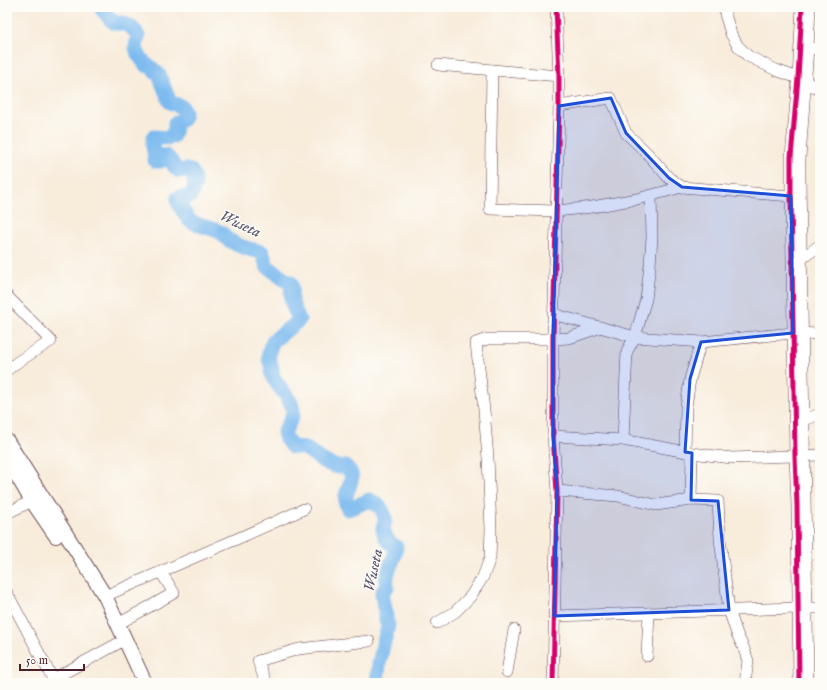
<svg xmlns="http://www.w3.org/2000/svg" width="827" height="690" font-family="'IM FELL English',serif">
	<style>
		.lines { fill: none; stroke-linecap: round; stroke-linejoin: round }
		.river { stroke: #7bbaef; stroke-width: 15 }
		.minor-casing { stroke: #643e45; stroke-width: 12 }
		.major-casing { stroke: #643e45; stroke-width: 16 }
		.minor { stroke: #fff; stroke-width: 11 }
		.major { stroke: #fff; stroke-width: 14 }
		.cycleway-casing { stroke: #fdfcf7; stroke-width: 8 }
		.cycleway { stroke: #d6006c; stroke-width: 5 }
		.marked { fill: #1d4ed8; fill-opacity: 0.2; stroke: #1d4ed8; stroke-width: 3; stroke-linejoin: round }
		.labels { text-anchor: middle; stroke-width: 3; stroke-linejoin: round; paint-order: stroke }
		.water-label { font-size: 16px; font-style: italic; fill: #5b5570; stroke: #fdfcf7 }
	</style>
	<rect width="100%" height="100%" fill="#fdfcf7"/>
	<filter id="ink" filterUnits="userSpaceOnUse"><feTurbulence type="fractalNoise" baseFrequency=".025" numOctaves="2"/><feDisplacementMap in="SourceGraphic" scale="8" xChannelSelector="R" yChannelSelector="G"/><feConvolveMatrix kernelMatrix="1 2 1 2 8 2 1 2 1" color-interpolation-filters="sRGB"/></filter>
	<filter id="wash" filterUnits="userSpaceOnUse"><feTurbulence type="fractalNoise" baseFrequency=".012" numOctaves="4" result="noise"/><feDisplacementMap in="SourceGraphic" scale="16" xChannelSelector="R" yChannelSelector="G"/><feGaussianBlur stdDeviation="0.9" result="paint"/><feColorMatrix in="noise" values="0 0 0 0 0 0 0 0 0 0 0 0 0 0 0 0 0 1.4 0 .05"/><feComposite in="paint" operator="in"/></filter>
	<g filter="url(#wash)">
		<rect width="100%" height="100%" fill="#f8ecdb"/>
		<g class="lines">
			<!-- river -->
			<path class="river" d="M100 7 111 20 115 23H122L129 26 136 32 138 36 136 47 138 54 146 65 151 67 159 75 170 102 182 107 184 112 183 119 175 123V128L173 136 169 138 153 137C154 140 152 144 153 147 154 152 155 156 155 161H160L162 156H166C172 160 173 167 179 171L186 170 191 171C196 180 196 192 187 198L182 197 178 198C178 204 180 208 184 212 186 215 187 218 189 220 197 226 209 227 218 231 223 233 224 236 227 239 239 247 249 249 262 252L267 266 285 280 290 282C293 290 290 295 292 302 293 308 297 314 299 320L273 341C270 347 267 355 270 362 270 364 272 366 272 368 273 374 271 368 272 374 276 387 293 398 293 412 293 418 287 426 284 432L286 439 292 447 305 448 323 461 331 465 338 467H346C362 480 338 492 348 509L354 507 369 500C378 503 386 511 385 522 384 524 383 526 383 528 384 536 389 543 396 547 395 562 384 572 387 587L382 593 386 614V620L388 625 387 631 383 645 379 664 377 683"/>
		</g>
	</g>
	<g filter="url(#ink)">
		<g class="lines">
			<!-- minor casing -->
			<g class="minor-casing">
				<g id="minor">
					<path d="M725 7V14L731 34 738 46 748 56 776 70 806 81 820 91"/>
					<path d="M808 47 820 50"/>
					<path d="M438 65 559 76"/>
					<path d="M492 70 490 209 557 211 592 207 637 199 682 187"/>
					<path d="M559 106 611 98 626 133 647 153 669 178 682 187 791 196"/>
					<path d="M801 259 820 245"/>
					<path d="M7 296 51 341 19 361 7 370"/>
					<path d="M553 314 635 337 701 342 793 333 820 334"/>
					<path d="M804 420 820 414"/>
					<path d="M553 436 623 440 692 453 732 458 820 455"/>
					<path d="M623 440 627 351 635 337 646 299 650 265 652 237 651 196"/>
					<path d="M685 452 686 407 690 379 701 342"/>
					<path d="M557 491 618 496 656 505 691 500 718 501 720 539 729 610 737 634 744 649 748 661 745 683"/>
					<path d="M691 500 692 453"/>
					<path d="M7 513 32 501"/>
					<path d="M7 593 55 683"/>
					<path d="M105 596 239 538 304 509"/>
					<path d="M554 616 798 608H820"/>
					<path d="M437 623 455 612 470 597 483 577 490 558 491 529 488 458 484 410 476 343 487 339H553L569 338 601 327"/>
					<path d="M118 624 174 593 161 572"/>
					<path d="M647 656 649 613"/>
					<path d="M507 672 514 630"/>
					<path d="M53 679 117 644"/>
					<path d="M266 683 258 661 299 649 369 641"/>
					<path d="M553 683 557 491 553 436V339L559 106V76L556 7"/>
					<path d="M799 683 797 505 795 456 791 196V157L798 78 802 7"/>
					<path d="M808 683 800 180V157L808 47 810 7"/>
				</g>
			</g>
			<!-- major casing -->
			<g class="major-casing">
				<g id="major">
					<path d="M7 441 105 596 145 683"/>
					<path d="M9 462 32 501 56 536"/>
				</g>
			</g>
			<!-- minor -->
			<use href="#minor" class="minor"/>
			<!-- major -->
			<use href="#major" class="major"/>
			<!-- cycleway casing -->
			<g class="cycleway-casing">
				<g id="cycleway">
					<path d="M553 683 557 491 553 436V339L559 106V76L556 7"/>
					<path d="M799 683 797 505 795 456 791 196V157L798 78 802 7"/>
				</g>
			</g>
			<!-- cycleway -->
			<use href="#cycleway" class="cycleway"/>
		</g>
	</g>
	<!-- marked area -->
	<path class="marked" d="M611 98 626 133 669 178 682 187 791 196 793 333 701 342 690 379 685 452 692 453 691 500 718 501 729 610 554 616 557 491 553 436V339L559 106Z"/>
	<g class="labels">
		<!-- water labels -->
		<g class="water-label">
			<text transform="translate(241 223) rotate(25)" y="6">Wuseta</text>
			<text transform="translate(372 570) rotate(-78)" y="6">Wuseta</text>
		</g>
	</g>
	<!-- margin -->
	<rect width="827" height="690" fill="none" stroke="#fdfcf7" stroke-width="24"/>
	<!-- scale -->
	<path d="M20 664v6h64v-6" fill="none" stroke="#4a1f2b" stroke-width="2"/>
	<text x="26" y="664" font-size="12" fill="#4a1f2b" stroke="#fdfcf7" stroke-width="3" paint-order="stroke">50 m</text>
</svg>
